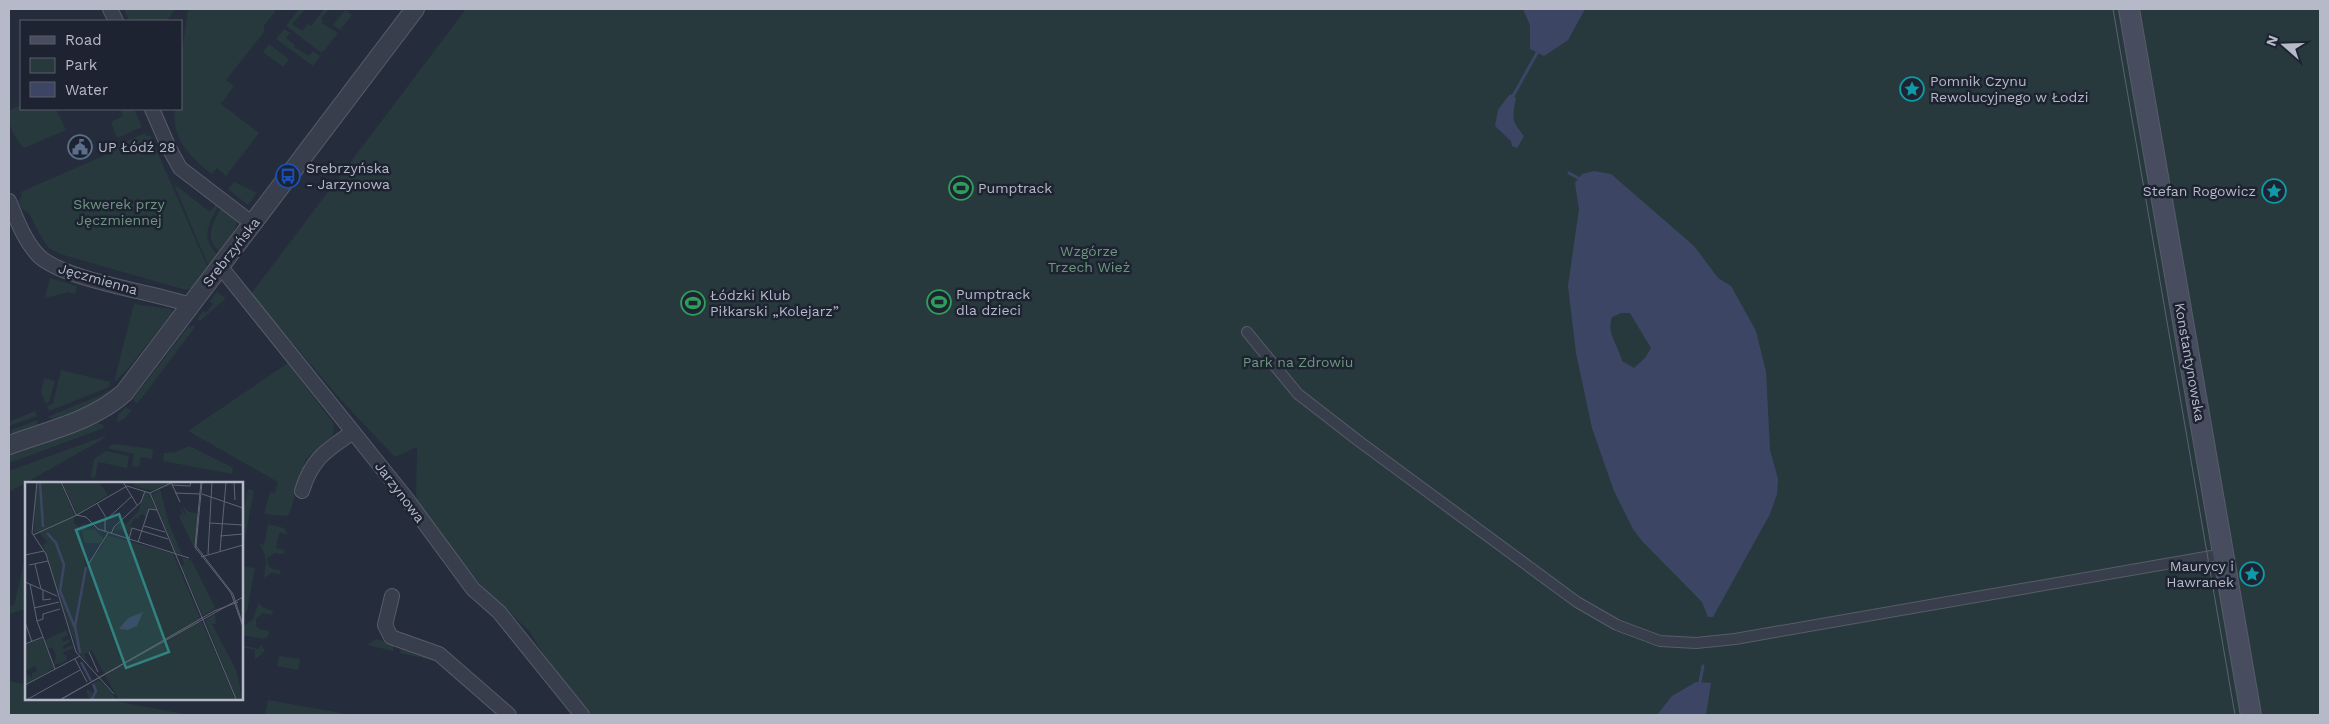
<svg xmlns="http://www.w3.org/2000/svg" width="2329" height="724" font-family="'Work Sans',sans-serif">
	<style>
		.green { fill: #28393e }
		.water { fill: #3c4664; fill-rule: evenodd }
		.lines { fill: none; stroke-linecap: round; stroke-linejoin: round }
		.stream { stroke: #3c4664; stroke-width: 3 }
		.pedestrian-casing { stroke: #575c6a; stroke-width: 12 }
		.minor-casing { stroke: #575c6a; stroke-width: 16 }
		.tertiary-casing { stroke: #575c6a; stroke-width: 20 }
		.secondary-casing { stroke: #575c6a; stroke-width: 22 }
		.pedestrian { stroke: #393e4c; stroke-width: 10 }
		.minor { stroke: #393e4c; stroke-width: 14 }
		.tertiary { stroke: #393e4c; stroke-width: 18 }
		.secondary { stroke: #474d5f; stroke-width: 20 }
		.tram { stroke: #5b6173; stroke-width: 1 }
		.labels { text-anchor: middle; stroke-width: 5; stroke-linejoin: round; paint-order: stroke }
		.poi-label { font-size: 14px; fill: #b5b9c8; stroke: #1e2331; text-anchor: start }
		.park-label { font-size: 14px; fill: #6d977e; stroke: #1e2331 }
		.street-label { font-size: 14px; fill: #b5b9c8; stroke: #1e2331 }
		.inset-river { fill: none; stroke: #3c4664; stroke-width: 2.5 }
		.inset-road { fill: none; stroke: #5f6474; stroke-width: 1 }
		.view { fill: #308380; fill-opacity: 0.15; stroke: #308380; stroke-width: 2.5 }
		.inset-edge { fill: none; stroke: #b5b9c8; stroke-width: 2.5 }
	</style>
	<rect width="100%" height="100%" fill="#252c3c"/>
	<!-- green -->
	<g class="green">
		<path d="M124 9H175L167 21H129Z"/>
		<path d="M188 9H277L264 26V32L226 80 234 86 221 104 259 133 226 176 217 168 212 174C190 157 171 138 175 109H181V59Z"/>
		<path d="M299 9H305L292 24 302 31 308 24 311 26 324 9H329L321 19 323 21 322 23 338 33 322 53 286 26Z"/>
		<path d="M402 9H406L344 90 341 89Z"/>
		<path d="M466 9H2320V715H591L557 678 530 632 481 585 416 503 417 447 395 457 340 399 251 294Z"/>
		<path d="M345 10 352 15 340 30 333 25Z"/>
		<path d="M284 29 290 33 286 38 295 45 294 47 309 56 313 51 320 56 313 66 276 39Z"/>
		<path d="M269 44 289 59 283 67 263 52Z"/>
		<path d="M335 97 336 101 297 151 295 150Z"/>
		<path d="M21 105V109H56L66 130 24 148C16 139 5 122 10 110Z"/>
		<path d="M120 109H134L142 127 117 138 111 122 123 116Z"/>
		<path d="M145 133 147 136 150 135 207 266 191 288 186 290 60 254 49 248 40 235 29 213 22 209 18 201 22 196 21 192 110 153 112 148Z"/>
		<path d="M234 182 257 193 248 205 228 189Z"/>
		<path d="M174 184 210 212 216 204 218 205C210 224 199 236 217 254L208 265Z"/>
		<path d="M221 207 237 221 234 231 219 251C203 237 214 223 221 207Z"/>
		<path d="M50 278 77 286 75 294 69 292 45 298Z"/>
		<path d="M217 292 226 298 200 321 197 319 203 311 206 313 213 304 210 301Z"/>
		<path d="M134 304 171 309 173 312 125 372 114 382Z"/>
		<path d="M193 325 195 327 137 404 133 399 188 327 190 328Z"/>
		<path d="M288 363 334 424 333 435 306 459 290 512 287 516 264 514 270 492 275 493 278 482 188 431Z"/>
		<path d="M61 370 110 382 109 387 49 411 47 406 53 404Z"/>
		<path d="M44 378 55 381 49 402 46 404 41 392Z"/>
		<path d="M121 384 99 402 53 419 47 417 99 396Z"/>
		<path d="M126 407 132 410 125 418 117 423 118 415Z"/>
		<path d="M35 411 37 416 9 426V422Z"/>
		<path d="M38 420 36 425 12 434 11 430Z"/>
		<path d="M96 423 102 424 104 428 9 463V455Z"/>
		<path d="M105 436V438L9 492V471Z"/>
		<path d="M115 444 152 449 153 451 152 459 141 457 139 467 132 466 134 454 110 449 109 446Z"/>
		<path d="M189 446 233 468 232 474 163 461 164 453 176 452Z"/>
		<path d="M106 451 129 456 127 468 98 462 95 478 91 477 94 459Z"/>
		<path d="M248 489 254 491 243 549 241 548V523Z"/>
		<path d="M268 524 284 528 288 534 279 533 276 548 284 550V554L275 553 267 558 268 565 272 569 280 570V574L271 573 264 578C266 564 268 555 259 544L264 545Z"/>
		<path d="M26 553V609L9 614V605L14 606Z"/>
		<path d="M241 566 255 568 247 611 241 618V594L245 573 241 572Z"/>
		<path d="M259 602 262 607 273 611 272 615 263 613 256 619V626L260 629 269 631 268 636 263 639 241 635V628L253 619Z"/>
		<path d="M376 639 394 643 393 651 367 645Z"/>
		<path d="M241 645 259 649 260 645 265 650 261 655 255 659V650L241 647Z"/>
		<path d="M401 647 440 662 400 653Z"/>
		<path d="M279 656 300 659 298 670 277 666Z"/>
		<path d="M9 681 26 684V698H99L189 715H9Z"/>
		<path d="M268 700 352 715H265Z"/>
	</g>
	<!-- water -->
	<g class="water">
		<path d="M1523 9H1585L1568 40 1544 56 1530 49V25Z"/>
		<path d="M1510 94 1516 98C1512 118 1511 120 1524 136L1517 148 1512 146 1511 141 1495 126 1498 110Z"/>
		<path d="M1594 171 1611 174 1694 246 1718 278 1731 286 1756 331 1766 372 1770 450 1778 479 1777 494 1770 514 1713 617H1708L1702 602 1642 541 1633 529 1614 491 1592 428 1576 353 1568 286 1579 209 1575 183 1582 174ZM1621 313H1630L1651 348 1645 358 1634 368 1622 361C1618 344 1606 334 1612 317Z"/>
		<path d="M1696 682 1711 683 1706 715H1657L1672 696Z"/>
	</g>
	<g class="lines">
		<!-- stream -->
		<g class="stream">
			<path d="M1513 96 1537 53"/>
			<path d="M1569 173 1578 178"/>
			<path d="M1700 682 1703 666"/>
		</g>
		<!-- pedestrian casing -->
		<g class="pedestrian-casing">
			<path id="pedestrian" d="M1247 332 1298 394 1360 442 1577 602 1617 625 1660 641 1696 643 1735 639 2223 554"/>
		</g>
		<!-- minor casing -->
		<g class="minor-casing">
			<g id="minor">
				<path d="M110 9 116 21"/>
				<path d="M152 109 169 148 180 168 253 224"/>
				<path d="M9 201C17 220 24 240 38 255 62 280 154 292 190 305"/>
				<path d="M220 266 406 498 473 589 499 612 582 715"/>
				<path d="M302 491C312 458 327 450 353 432"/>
				<path d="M392 596 385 625 391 637 439 654 509 715"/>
			</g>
		</g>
		<!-- tertiary casing -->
		<g class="tertiary-casing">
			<path id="tertiary" d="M9 445C47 431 93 421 124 393L415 9"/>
		</g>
		<!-- secondary casing -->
		<g class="secondary-casing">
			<path id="secondary" d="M2129 9 2251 715"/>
		</g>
		<!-- pedestrian -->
		<use href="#pedestrian" class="pedestrian"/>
		<!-- minor -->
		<use href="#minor" class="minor"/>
		<!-- tertiary -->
		<use href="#tertiary" class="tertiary"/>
		<!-- secondary -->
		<use href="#secondary" class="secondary"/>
		<!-- tram -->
		<path class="tram" d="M2113 9 2235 715"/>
	</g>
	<!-- icons -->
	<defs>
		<g id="sight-ring" transform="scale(1.25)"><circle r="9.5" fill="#1e2331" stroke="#0f9aa8" stroke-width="1.5"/><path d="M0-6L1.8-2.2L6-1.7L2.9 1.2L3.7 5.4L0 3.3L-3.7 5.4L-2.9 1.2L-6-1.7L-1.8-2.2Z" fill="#0f9aa8"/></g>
		<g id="civic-ring" transform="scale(1.25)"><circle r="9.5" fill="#1e2331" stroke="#5c6f8a" stroke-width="1.5"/><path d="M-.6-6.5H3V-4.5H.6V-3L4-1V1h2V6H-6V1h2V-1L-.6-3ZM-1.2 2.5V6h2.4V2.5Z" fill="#5c6f8a"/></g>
		<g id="bus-ring" transform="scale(1.25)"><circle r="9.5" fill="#1e2331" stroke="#1a4fb4" stroke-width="1.5"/><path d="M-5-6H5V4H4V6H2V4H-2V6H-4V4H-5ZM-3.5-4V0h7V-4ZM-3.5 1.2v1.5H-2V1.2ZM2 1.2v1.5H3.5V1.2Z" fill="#1a4fb4"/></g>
		<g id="stadium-ring" transform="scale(1.25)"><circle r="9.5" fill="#1e2331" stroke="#2e9e5b" stroke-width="1.5"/><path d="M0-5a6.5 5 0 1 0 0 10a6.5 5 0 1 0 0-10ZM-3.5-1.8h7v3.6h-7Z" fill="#2e9e5b"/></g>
	</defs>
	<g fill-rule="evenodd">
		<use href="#sight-ring" x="1912" y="89"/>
		<use href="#civic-ring" x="80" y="147"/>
		<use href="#bus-ring" x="288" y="176"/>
		<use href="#stadium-ring" x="961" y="188"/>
		<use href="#sight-ring" x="2274" y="191"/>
		<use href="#stadium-ring" x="939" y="302"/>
		<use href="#stadium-ring" x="693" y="303"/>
		<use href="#sight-ring" x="2252" y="574"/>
	</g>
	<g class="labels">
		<!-- poi labels -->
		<g class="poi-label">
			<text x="1930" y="86">Pomnik Czynu<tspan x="1930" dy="16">Rewolucyjnego w Łodzi</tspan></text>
			<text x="98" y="152">UP Łódź 28</text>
			<text x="306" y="173">Srebrzyńska<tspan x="306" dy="16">- Jarzynowa</tspan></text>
			<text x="978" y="193">Pumptrack</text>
			<text x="2256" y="196" text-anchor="end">Stefan Rogowicz</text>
			<text x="956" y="299">Pumptrack<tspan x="956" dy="16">dla dzieci</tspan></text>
			<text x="710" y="300">Łódzki Klub<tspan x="710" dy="16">Piłkarski „Kolejarz”</tspan></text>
			<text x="2234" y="571" text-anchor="end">Maurycy i<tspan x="2234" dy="16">Hawranek</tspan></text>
		</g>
		<!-- park labels -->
		<g class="park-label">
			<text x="119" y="209">Skwerek przy<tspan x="119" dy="16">Jęczmiennej</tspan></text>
			<text x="1089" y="256">Wzgórze<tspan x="1089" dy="16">Trzech Wież</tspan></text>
			<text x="1298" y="367">Park na Zdrowiu</text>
		</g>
		<!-- street labels -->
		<g class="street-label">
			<text transform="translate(231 252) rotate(-52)" y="5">Srebrzyńska</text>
			<text transform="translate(98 279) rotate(16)" y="5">Jęczmienna</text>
			<text transform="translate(2190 362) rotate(80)" y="5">Konstantynowska</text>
			<text transform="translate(400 492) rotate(53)" y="5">Jarzynowa</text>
		</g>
	</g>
	<!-- overview -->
	<g transform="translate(25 482)">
		<rect width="218" height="218" fill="#252c3c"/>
		<path d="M12 0H35L49 32V41L54 45 61 85 76 66 82 53 148 72 175 136 174 141 177 140 210 217H93L67 169 59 172 65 184 53 170 18 63 22 60 13 49 9 51ZM37 0H74L83 13 52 32ZM108 0H138L139 3 141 0 146 2 149 9 145 4 126 8 110 5ZM135 7 144 42 157 72 150 70 127 13ZM120 10 124 11 131 28 124 26 121 35 117 32 113 35 115 37 110 36 106 43H103L107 45 105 50 97 48 105 51 104 54 95 47 89 49 96 39 101 42 113 30ZM157 23 164 30 172 31V72L154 34 157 32 155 25 162 34ZM61 41 58 46H66L60 47V48L69 47 79 57 75 61H60L55 43ZM157 75 167 79 190 126 178 134 156 84 159 83ZM190 132 191 142H187L212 190 217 217H211L180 138ZM41 148 43 153 37 156 38 160 44 157 45 160 38 164 39 167 47 163 48 166 37 171 42 174 41 179 29 183 31 174 28 165 23 167 20 158ZM17 156 29 186 0 203V191L4 193 1 195 6 193 7 197V191L12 189 10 184 0 189V163ZM74 198 85 209 91 217H64L61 207 69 211 67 202Z" fill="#28393e"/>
		<path d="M118 130 112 144 103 148 94 147 103 136Z" fill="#3c4664"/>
		<path class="inset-river" d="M15 0 18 45M22 51 31 61 39 83 35 109 50 146M55 171 50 144 61 85M56 180 66 199M67 217 71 209 68 202"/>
		<path class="inset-road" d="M12 0 7 51 21 72 51 170 89 212M36 0 51 33 61 35 73 47 164 76M98 0 112 23M146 0 155 20M176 0 170 65 206 111 218 145M177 0 171 64 208 112 218 143M209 0 210 18M147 3 165 4 166 0M125 11 211 217M150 11 175 12M177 12 218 26M72 21 82 37M185 41 218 43M119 44 140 50M80 50V39L107 14M86 52 89 45 116 20 120 9M8 53 50 34 102 4 125 11 148 0M195 54 218 52M104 57 107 46 143 57M113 60 124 27 132 28M195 69 201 0M183 72 187 0M0 73 19 69M176 75 218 63M10 82 16 107M4 83 23 79M63 83 83 51M0 100 32 114M5 102 12 139 30 187M18 108V118L26 117M9 126 34 120M12 139 18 137V132L35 127M0 140 7 160M0 162 18 155M64 170 73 190M50 177 62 200M0 203 55 174M3 217 55 188M36 217 218 115M37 217 189 129 213 120"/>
		<path class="view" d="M94 32 144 170 101 186 51 48Z"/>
		<rect width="218" height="218" class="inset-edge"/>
	</g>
	<!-- border -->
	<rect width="2329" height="724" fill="none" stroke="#b5b9c8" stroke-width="20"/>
	<!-- legend -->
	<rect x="20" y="20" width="162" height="90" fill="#1e2331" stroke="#5a5f6d"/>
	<rect x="30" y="36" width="25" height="8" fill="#474d5f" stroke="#5a5f6d"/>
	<text x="65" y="45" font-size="15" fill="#b5b9c8">Road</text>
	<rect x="30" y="58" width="25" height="15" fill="#28393e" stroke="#5a5f6d"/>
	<text x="65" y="70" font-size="15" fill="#b5b9c8">Park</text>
	<rect x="30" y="82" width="25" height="15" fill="#3c4664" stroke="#5a5f6d"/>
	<text x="65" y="95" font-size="15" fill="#b5b9c8">Water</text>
	<!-- north arrow -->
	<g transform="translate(2284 45) rotate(290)" stroke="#1e2331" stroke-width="4" paint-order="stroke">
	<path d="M0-4L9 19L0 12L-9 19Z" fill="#b5b9c8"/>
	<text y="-8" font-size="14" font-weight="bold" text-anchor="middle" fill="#b5b9c8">N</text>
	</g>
</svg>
